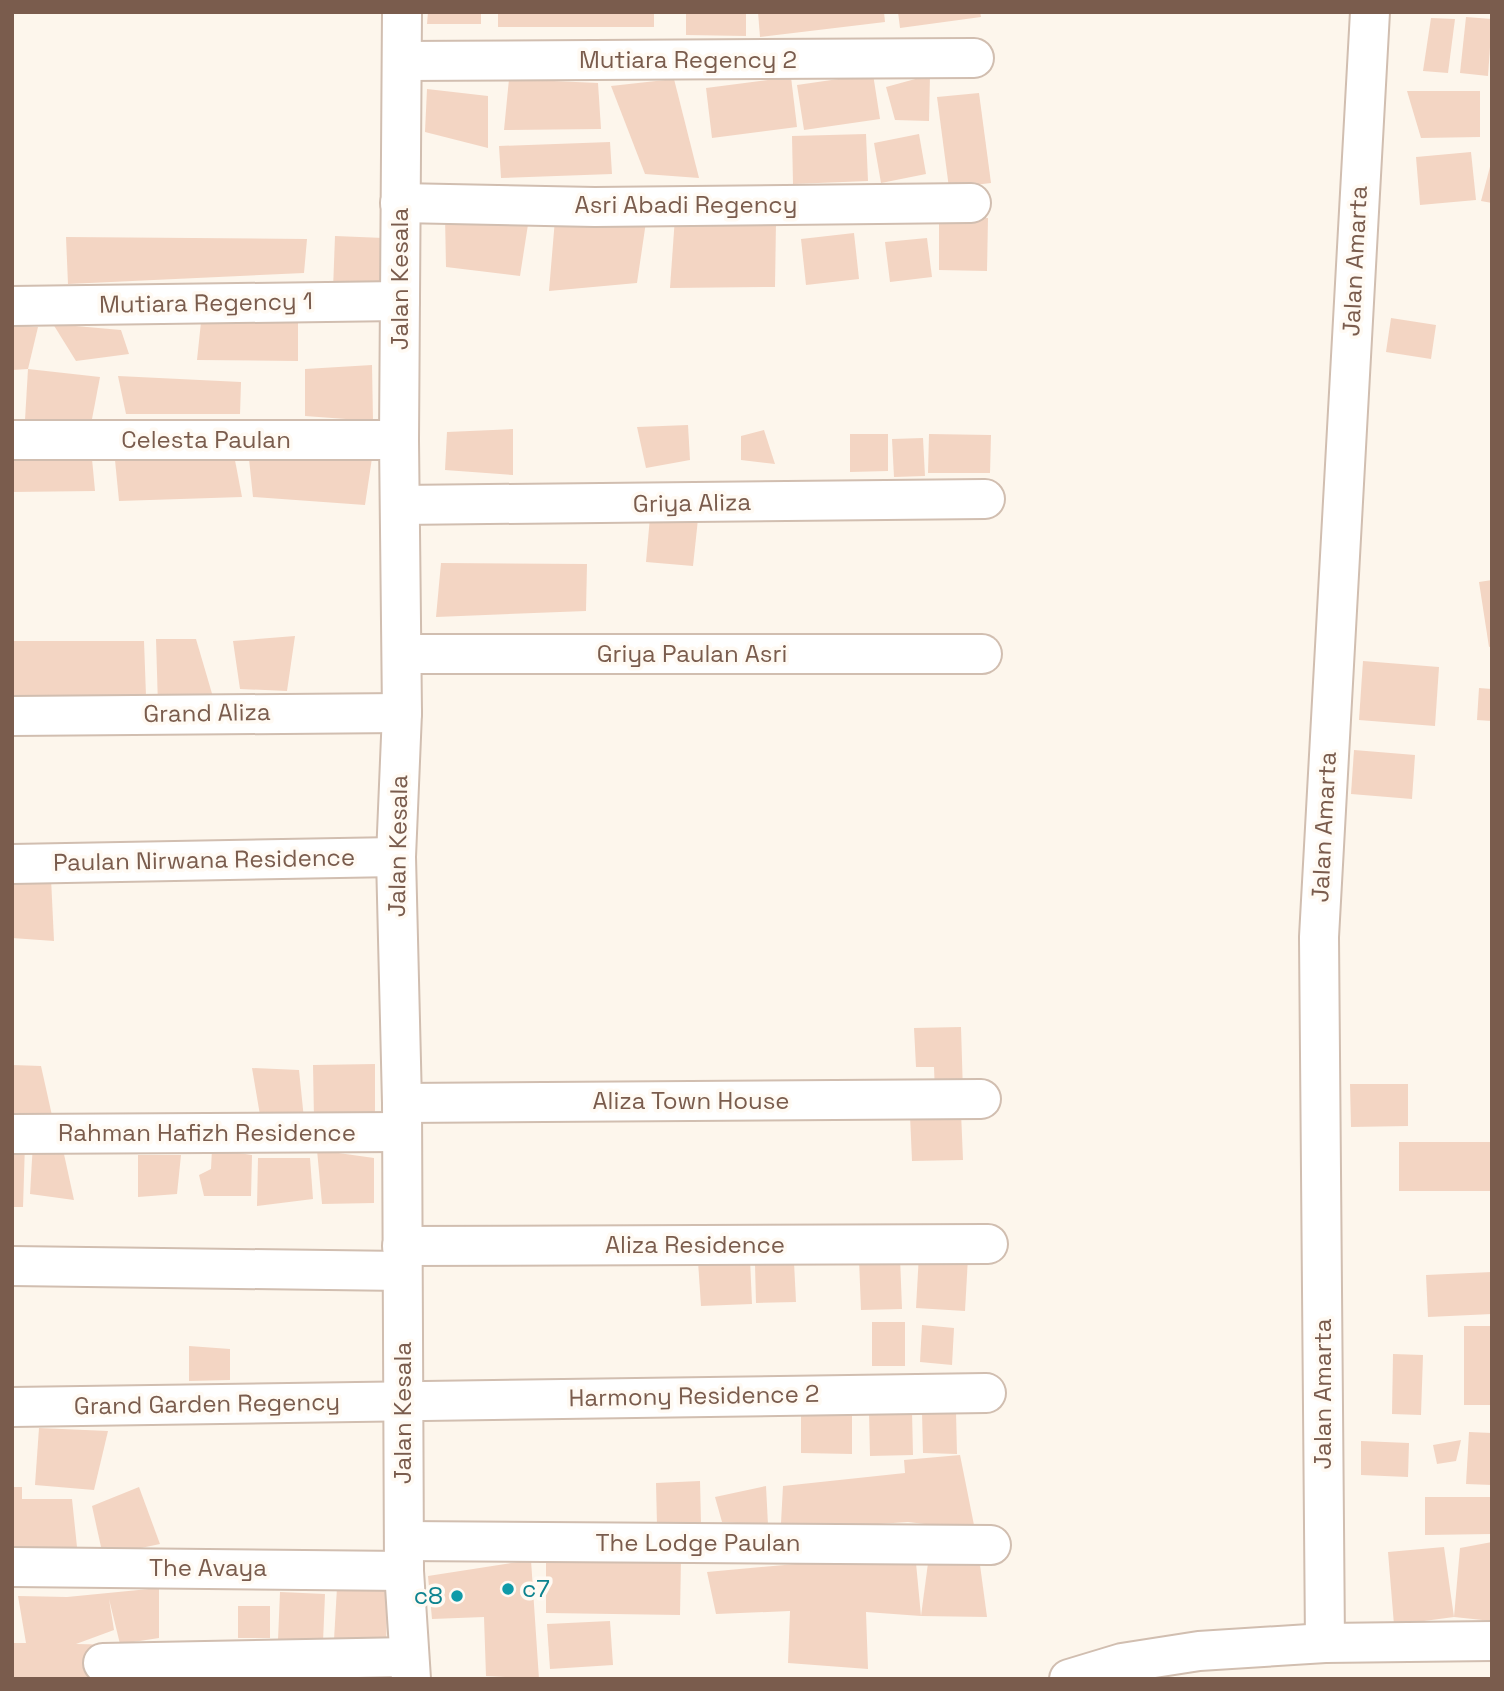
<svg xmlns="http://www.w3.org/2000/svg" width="1504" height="1691" font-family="'Space Grotesk',sans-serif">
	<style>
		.building { fill: #f3d5c3 }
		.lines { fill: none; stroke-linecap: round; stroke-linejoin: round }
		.street-casing { stroke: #d1beb0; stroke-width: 42 }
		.street { stroke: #fff; stroke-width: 38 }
		.culture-dot { fill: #0f9aa8; stroke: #fffaf3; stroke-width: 2.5 }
		.labels { text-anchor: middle; stroke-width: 7; stroke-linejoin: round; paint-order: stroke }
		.street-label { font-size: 24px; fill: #7a5c4d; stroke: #fffaf3 }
		.culture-label { font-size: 24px; fill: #0d838f; stroke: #fffaf3; text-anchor: start }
	</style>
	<rect width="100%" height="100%" fill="#fdf6ec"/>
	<!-- building -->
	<g class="building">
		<path d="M428 12H481V24H427Z"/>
		<rect x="498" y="12" width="156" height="15"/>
		<path d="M686 12H746V36L686 35Z"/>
		<path d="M758 12H884L885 22 760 37Z"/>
		<path d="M898 12H980L981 17 900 28Z"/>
		<path d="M1466 17 1492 19 1488 76 1460 73Z"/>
		<path d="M1431 18 1455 19 1448 73 1423 71Z"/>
		<path d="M873 74 880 119 804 130 797 85Z"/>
		<path d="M930 75 929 121 895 120 886 87Z"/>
		<path d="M791 77 797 127 712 138 706 88Z"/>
		<path d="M509 79 598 83 601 129 504 130Z"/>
		<path d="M674 79 699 178 645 174 611 86Z"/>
		<path d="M427 89 488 96V148L425 132Z"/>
		<path d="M1407 91H1480V137L1421 138Z"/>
		<path d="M979 93 991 183 949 188 937 97Z"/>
		<path d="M866 134 868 181 793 184 792 136Z"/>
		<path d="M919 134 926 174 881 183 874 143Z"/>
		<path d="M610 142 612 174 501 178 499 146Z"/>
		<path d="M1471 152 1476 200 1420 205 1416 157Z"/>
		<path d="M1491 163H1492V203L1481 201Z"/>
		<path d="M647 215 637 283 549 291 555 219Z"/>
		<path d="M445 216 529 218 520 276 446 267Z"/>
		<path d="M675 217 776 221 775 287 670 288Z"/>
		<path d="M939 218H988L987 271 939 270Z"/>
		<path d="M854 233 859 279 806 285 801 239Z"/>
		<path d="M335 236 384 238 383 292 333 290Z"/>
		<path d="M66 237 307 239 304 273 68 284Z"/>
		<path d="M927 238 932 277 890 282 885 242Z"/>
		<path d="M1391 318 1436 325 1431 359 1386 352Z"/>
		<path d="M201 322 298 323V361L197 360Z"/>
		<path d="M53 324 121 330 129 354 76 361Z"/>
		<path d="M12 325 38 327 28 369 12 370Z"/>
		<path d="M372 365 373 421 305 416V369Z"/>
		<path d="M28 369 100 377 92 419 25 420Z"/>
		<path d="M118 376 241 382 240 414H126Z"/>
		<path d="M688 425 690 460 646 468 637 427Z"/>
		<path d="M513 429V475L445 470 447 432Z"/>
		<path d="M764 430 775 464 741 460V436Z"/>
		<path d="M850 434H888V471L850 472Z"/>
		<path d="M929 434 991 435 990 473H928Z"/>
		<path d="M923 438 925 476 894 477 892 439Z"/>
		<path d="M234 455 242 497 119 501 115 460Z"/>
		<path d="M372 458 365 505 253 497 249 459Z"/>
		<path d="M92 459 95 491 12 492V460Z"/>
		<path d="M650 517 698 519 693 566 646 562Z"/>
		<path d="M441 563 587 564 586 611 436 617Z"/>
		<path d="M1492 580V646L1489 647 1479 582Z"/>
		<path d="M295 636 287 691 240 689 233 641Z"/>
		<path d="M156 639H196L213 697 158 706Z"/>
		<path d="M12 641H144L146 696 12 701Z"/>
		<path d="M1363 661 1439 667 1435 726 1359 720Z"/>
		<path d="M1479 688 1492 689V721L1477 720Z"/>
		<path d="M1354 750 1415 755 1412 799 1351 794Z"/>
		<path d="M51 878 54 941 12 938V879Z"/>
		<path d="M961 1027 963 1093 935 1094 934 1067H916L914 1028Z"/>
		<path d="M375 1064V1116L314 1119 313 1065Z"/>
		<path d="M12 1065 41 1066 53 1120 12 1125Z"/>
		<path d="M252 1068 299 1070 304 1119 260 1115Z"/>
		<path d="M1350 1084H1408V1126L1351 1127Z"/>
		<path d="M961 1112 963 1160 912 1161 910 1115Z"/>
		<rect x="1399" y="1142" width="91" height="49"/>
		<path d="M12 1143 25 1144 23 1207H12Z"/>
		<path d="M33 1143 62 1145 74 1200 30 1194Z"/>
		<path d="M212 1149 252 1155 251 1196H204L199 1175 211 1169Z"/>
		<path d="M317 1150 374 1158V1203L322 1204Z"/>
		<path d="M138 1155H181L177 1194 138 1197Z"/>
		<path d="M258 1158H310L313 1199 257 1206Z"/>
		<path d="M919 1254 968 1257 965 1311 916 1308Z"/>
		<path d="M900 1257 902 1309 861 1310 859 1259Z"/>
		<path d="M750 1259 752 1304 701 1306 698 1261Z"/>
		<path d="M794 1262 796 1302 756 1303 755 1264Z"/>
		<path d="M1492 1272V1314L1428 1317 1426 1275Z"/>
		<rect x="872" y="1322" width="33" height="44"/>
		<path d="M922 1325 954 1328 952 1365 920 1362Z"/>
		<rect x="1464" y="1326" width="28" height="79"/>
		<path d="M189 1346 230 1349V1380L189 1381Z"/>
		<path d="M1393 1354 1423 1355 1421 1415 1392 1414Z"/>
		<path d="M801 1401H852V1454L801 1453Z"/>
		<path d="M912 1411 913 1455 870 1456 869 1412Z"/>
		<path d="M922 1412H956L957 1454 923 1453Z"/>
		<path d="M39 1428 108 1431 94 1490 35 1485Z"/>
		<path d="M1469 1432 1492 1433V1485L1466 1484Z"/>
		<path d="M1461 1440 1456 1461 1437 1464 1433 1445Z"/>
		<path d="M1361 1441 1409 1443 1408 1477 1361 1475Z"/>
		<path d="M960 1455 975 1530 908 1522 849 1526 781 1523 783 1486 905 1473 904 1460Z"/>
		<path d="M700 1481 701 1524 657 1525 656 1483Z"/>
		<path d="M766 1486 768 1525 722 1522 715 1497Z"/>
		<path d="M12 1487H22V1499H72L77 1547 12 1550Z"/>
		<path d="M139 1487 160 1544 103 1556 92 1506Z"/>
		<path d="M1425 1497H1492V1534L1425 1535Z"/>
		<path d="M1492 1542V1621L1454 1617 1394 1625 1388 1552 1444 1547 1454 1617 1460 1548Z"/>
		<path d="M546 1556 681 1558 680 1615 546 1613Z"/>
		<path d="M531 1560 539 1679 486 1676 484 1617 432 1619 428 1576Z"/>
		<path d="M818 1562 859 1565 916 1563 921 1616 866 1612 868 1669 788 1663 790 1611 716 1614 707 1572Z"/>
		<path d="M928 1563 980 1565 987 1617 921 1616Z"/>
		<path d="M337 1587 388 1591 386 1644 334 1640Z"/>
		<path d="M159 1588V1638L120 1644 109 1599 114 1630 76 1644 173 1646 172 1679H12V1643H26L18 1596 67 1597Z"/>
		<path d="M280 1592 325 1594 323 1642 278 1640Z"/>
		<rect x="238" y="1606" width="32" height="32"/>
		<path d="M610 1621 613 1665 550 1669 547 1624Z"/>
	</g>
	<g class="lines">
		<!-- street casing -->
		<g class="street-casing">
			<g id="street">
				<path d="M402 12 399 440 402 713 396 857 402 1103 404 1571 411 1679"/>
				<path d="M402 61 974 58"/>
				<path d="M400 203 595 207 971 203"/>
				<path d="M12 306 400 301"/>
				<path d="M12 440H399"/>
				<path d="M400 505 985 499"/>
				<path d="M402 654H982"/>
				<path d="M12 716 402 713"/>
				<path d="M12 864 396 857"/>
				<path d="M402 1103 981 1099"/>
				<path d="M12 1134 402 1132"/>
				<path d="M402 1246 988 1244"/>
				<path d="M12 1266 402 1271"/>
				<path d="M12 1407 986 1393"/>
				<path d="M404 1541 991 1545"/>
				<path d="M12 1567 404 1571"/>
				<path d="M1325 1643 1319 937 1370 12"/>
				<path d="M103 1663 409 1657"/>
				<path d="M1069 1679 1122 1663 1199 1651 1325 1643 1492 1641"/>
			</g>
		</g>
		<!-- street -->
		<use href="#street" class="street"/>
	</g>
	<!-- markers -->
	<g class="culture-dot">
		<circle cx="508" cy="1589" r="7"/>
		<circle cx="457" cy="1596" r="7"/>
	</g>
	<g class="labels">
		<!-- street labels -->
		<g class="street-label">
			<text x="688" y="68">Mutiara Regency 2</text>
			<text x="686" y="213">Asri Abadi Regency</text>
			<text transform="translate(1355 261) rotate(-87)" y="8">Jalan Amarta</text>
			<text transform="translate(400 279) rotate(-90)" y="8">Jalan Kesala</text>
			<text transform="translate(206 303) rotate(-1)" y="8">Mutiara Regency 1</text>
			<text x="206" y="448">Celesta Paulan</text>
			<text transform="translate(692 503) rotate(-1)" y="8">Griya Aliza</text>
			<text x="692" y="662">Griya Paulan Asri</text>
			<text transform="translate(207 713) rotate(-1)" y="8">Grand Aliza</text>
			<text transform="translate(1324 827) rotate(-87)" y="8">Jalan Amarta</text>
			<text transform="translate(398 846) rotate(-89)" y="8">Jalan Kesala</text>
			<text transform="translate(204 860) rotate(-1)" y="8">Paulan Nirwana Residence</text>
			<text x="691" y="1109">Aliza Town House</text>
			<text x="207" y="1141">Rahman Hafizh Residence</text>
			<text x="695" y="1253">Aliza Residence</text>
			<text transform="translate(1323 1394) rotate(-90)" y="8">Jalan Amarta</text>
			<text transform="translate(694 1396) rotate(-1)" y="8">Harmony Residence 2</text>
			<text transform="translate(207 1404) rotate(-1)" y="8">Grand Garden Regency</text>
			<text transform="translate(403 1413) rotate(-90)" y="8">Jalan Kesala</text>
			<text x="698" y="1551">The Lodge Paulan</text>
			<text x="208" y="1576">The Avaya</text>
		</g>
		<!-- culture labels -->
		<g class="culture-label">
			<text x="522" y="1597">c7</text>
			<text x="443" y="1604" text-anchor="end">c8</text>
		</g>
	</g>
	<!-- border -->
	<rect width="1504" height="1691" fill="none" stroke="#7a5c4d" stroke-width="28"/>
</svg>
